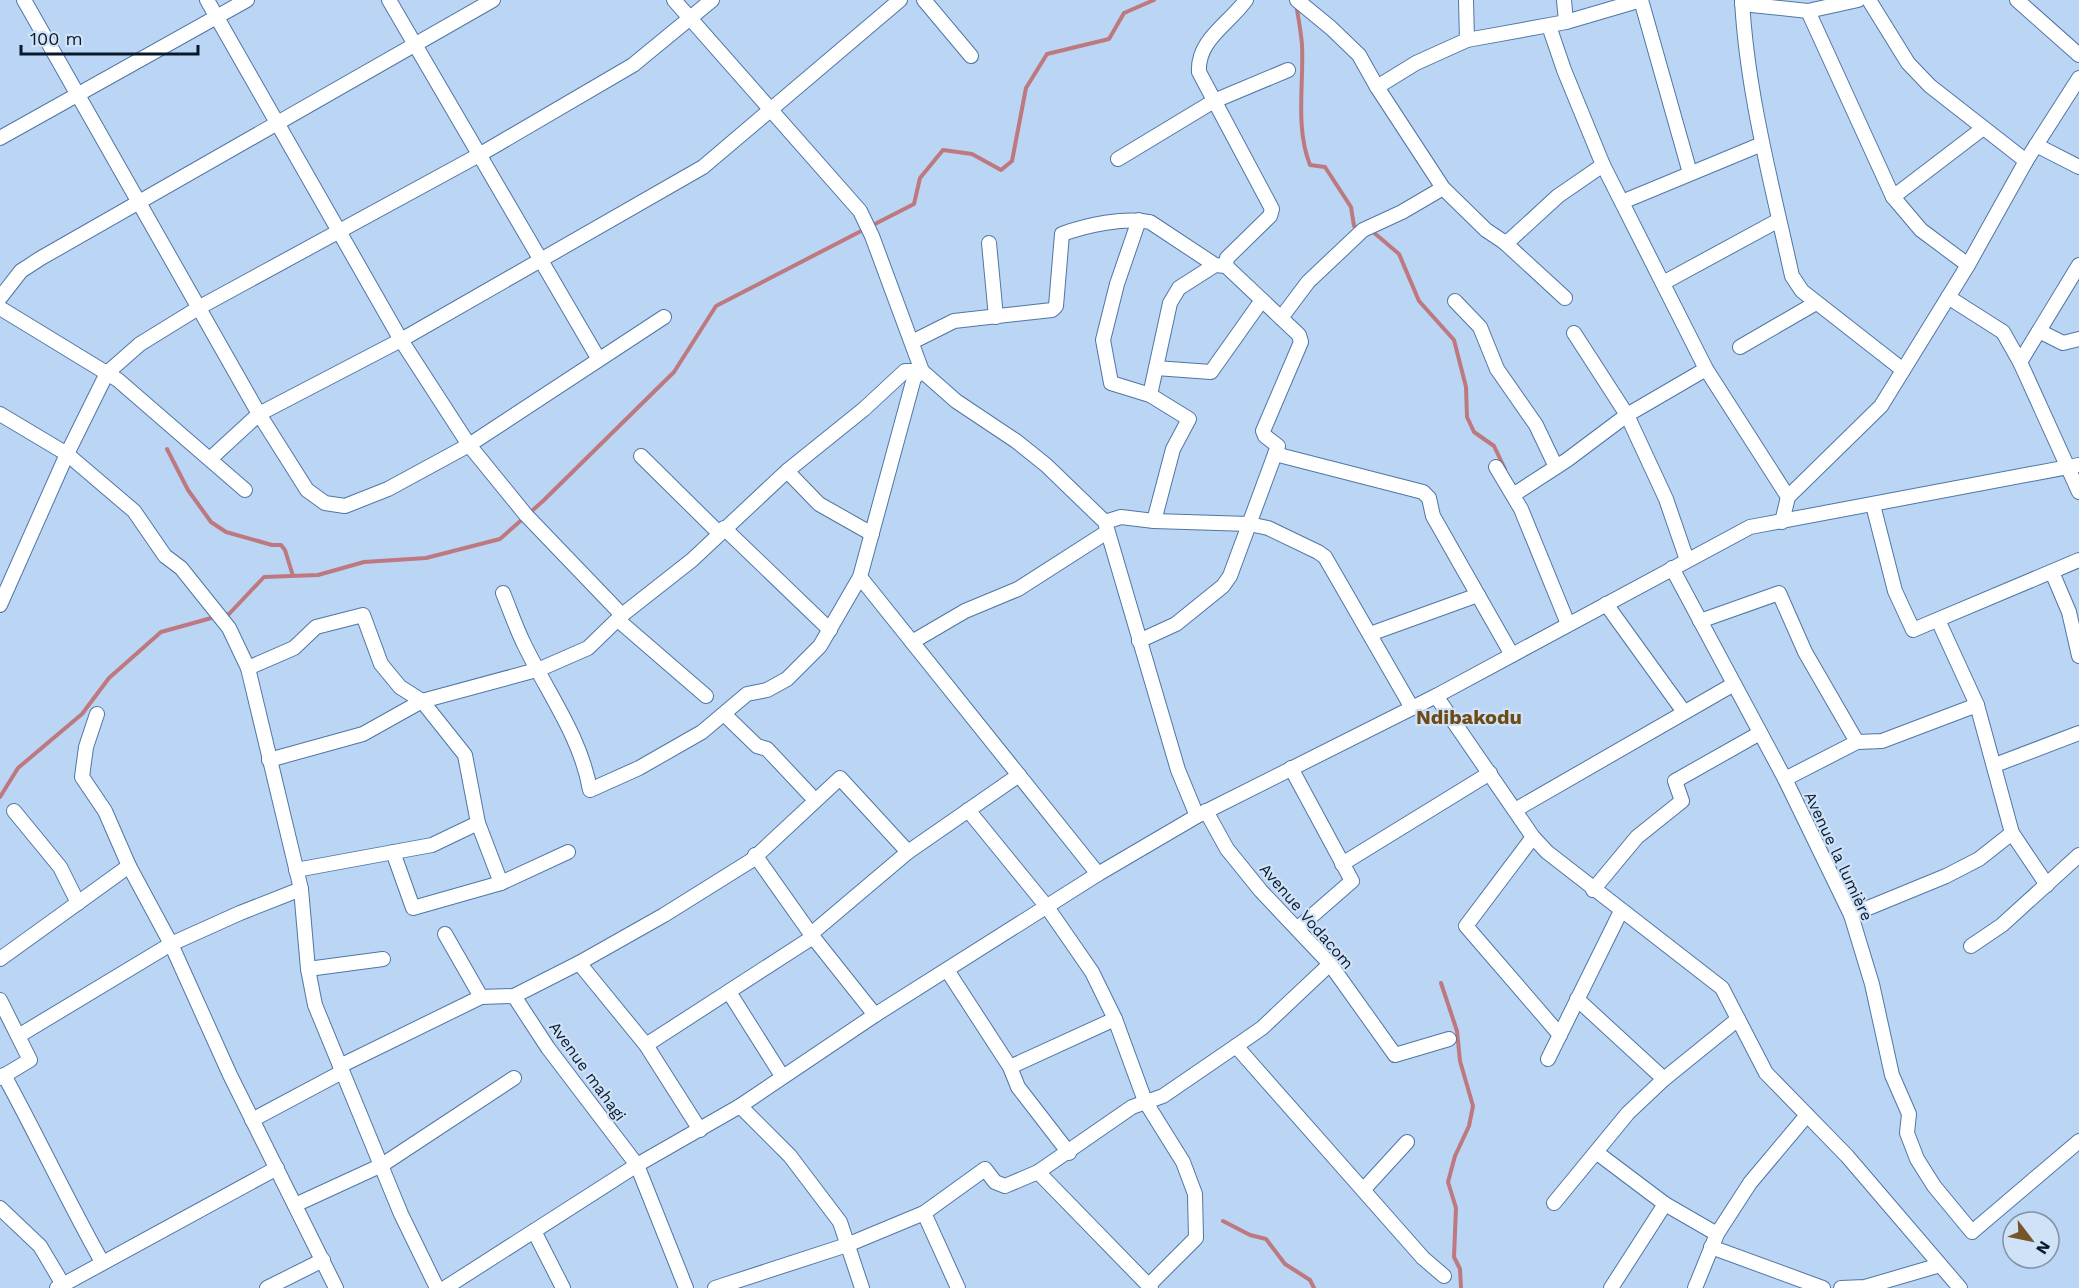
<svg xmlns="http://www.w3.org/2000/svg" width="2079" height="1288" font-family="'Work Sans',sans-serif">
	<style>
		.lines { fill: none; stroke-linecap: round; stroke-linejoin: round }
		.stream { stroke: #bd797f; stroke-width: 4 }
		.minor-casing { stroke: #4f76a6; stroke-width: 16 }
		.minor { stroke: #fff; stroke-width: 14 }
		.labels { text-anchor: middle; stroke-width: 4.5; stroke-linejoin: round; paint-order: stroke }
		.street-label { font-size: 16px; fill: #09192c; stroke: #d0e2f7 }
		.quarter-label { font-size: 20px; font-weight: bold; fill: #6c4b17; stroke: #d0e2f7 }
	</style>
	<rect width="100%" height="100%" fill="#bbd5f5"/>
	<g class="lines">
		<!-- stream -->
		<g class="stream">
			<path d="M1296 3C1298 17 1301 31 1302 45 1304 84 1295 127 1310 165L1325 167 1351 207 1354 226 1359 228"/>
			<path d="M871 226 914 204 920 178 943 150 972 154 1001 170 1012 161 1026 88 1047 54 1109 39 1124 13 1154 0"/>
			<path d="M1372 231 1399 254 1419 301 1454 340 1466 387 1467 417 1474 432 1494 446 1505 469"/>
			<path d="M167 449 188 490 211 522 226 532 272 545H281L285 550 293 576"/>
			<path d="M223 615 229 614 264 577 318 575 364 562 426 558 500 539 543 501 674 372 716 306 865 229"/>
			<path d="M0 797 18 768 82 714 109 678 161 632 215 617"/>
			<path d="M1441 983 1457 1031 1460 1061 1473 1106 1469 1126 1455 1156 1448 1182 1456 1208 1454 1257 1460 1269 1461 1288"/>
			<path d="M1223 1221 1250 1235 1266 1239 1285 1264 1310 1280 1314 1288"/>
		</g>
		<!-- minor casing -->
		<g class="minor-casing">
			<g id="minor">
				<path d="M24 0 259 414 307 490 325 503 345 506 388 489 469 445 664 317"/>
				<path d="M207 0 401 340 469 445 526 515 622 615"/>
				<path d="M389 0 598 358"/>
				<path d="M674 0 860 211 872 236 922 371 956 401 1016 441 1046 465 1105 522 1178 770 1197 816"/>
				<path d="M924 0 971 56"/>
				<path d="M1297 0 1331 28 1359 55 1377 87 1443 188 1486 230 1504 242 1510 240 1558 196 1603 165"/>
				<path d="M1466 0 1467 40"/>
				<path d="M1564 0 1566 22"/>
				<path d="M1641 0 1690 173"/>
				<path d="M1742 0C1747 93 1772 185 1792 276L1802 291 1903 370"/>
				<path d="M1869 0 1908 63 1930 86 2026 161"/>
				<path d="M2017 0 2079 55"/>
				<path d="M1742 4 1808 11 1858 0"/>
				<path d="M1808 11 1893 197 1921 230 1968 265"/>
				<path d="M1549 26 1564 70 1603 165 1706 369 1788 497"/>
				<path d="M1377 87 1416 63 1467 40 1566 22 1641 0"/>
				<path d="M0 138 247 0"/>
				<path d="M2036 145 2079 167"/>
				<path d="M1118 159 1214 101 1288 70"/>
				<path d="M1893 197 1982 129"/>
				<path d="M1622 202 1762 144"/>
				<path d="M1139 220 1117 284 1103 340 1111 383 1150 395"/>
				<path d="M1504 242 1565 298"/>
				<path d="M989 243 996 317"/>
				<path d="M1663 283 1779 220"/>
				<path d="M1948 297 2003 332 2020 362 2079 492"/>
				<path d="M0 298 21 271 41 258 493 0"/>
				<path d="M1455 301 1480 327 1497 369 1536 425 1556 467"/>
				<path d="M0 308 118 380 245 490"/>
				<path d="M1281 318 1308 282 1363 230 1402 212 1443 188"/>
				<path d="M2039 331 2063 343 2079 339"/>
				<path d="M1574 333 1627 415 1666 499 1687 560"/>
				<path d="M912 342 954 321 1052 310 1056 306 1062 234C1087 225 1124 217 1150 222L1215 265 1226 266"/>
				<path d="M1740 347 1816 303"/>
				<path d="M2020 362 2079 265"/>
				<path d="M1156 368 1211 372 1262 300"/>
				<path d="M0 414 67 454 134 511 165 556 181 568 229 628 248 668 301 889 308 969 315 1005 401 1214 437 1288"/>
				<path d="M1275 454 1423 492 1429 498 1433 516 1512 655"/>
				<path d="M641 456 719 533"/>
				<path d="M210 459 259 414 401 340 703 167 900 0"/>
				<path d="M1496 467 1521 509 1568 624"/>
				<path d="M787 471 819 504 872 534"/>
				<path d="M1513 495 1567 460 1627 415 1706 369"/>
				<path d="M1873 505 1895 591 1913 630 2079 560"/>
				<path d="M1154 521 1173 449 1189 419 1150 395 1170 303 1179 288 1215 265"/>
				<path d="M1105 522 1121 517 1154 521 1249 524 1268 528 1318 552 1325 557 1412 708"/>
				<path d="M1782 522 1788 497 1881 406 1968 265 2026 161 2079 78"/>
				<path d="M724 528 830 630"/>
				<path d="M1672 568 1785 779 1851 915 1872 984 1892 1075 1909 1114 1907 1133 1917 1159 1934 1186 1972 1232 2079 1141"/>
				<path d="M2052 572 2069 612 2079 656"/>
				<path d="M860 577 1098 874"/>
				<path d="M503 593C510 610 516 628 524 644 547 692 581 737 590 790L639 768 702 732 747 694 767 690 787 679 820 646 860 577 914 378 922 371"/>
				<path d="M1606 604 1684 712"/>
				<path d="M0 605 67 454 107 373 140 344 200 307 479 155 633 65 712 0"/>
				<path d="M618 620 706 696"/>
				<path d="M1938 620 1977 705 2012 833 2047 885"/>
				<path d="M1700 621 1779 593 1805 652 1857 742"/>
				<path d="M1370 634 1478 595"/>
				<path d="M1139 641 1176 624 1223 586 1230 576 1278 446 1265 436 1263 431 1301 342 1299 335 1226 266 1227 258 1270 216 1272 209 1199 72C1197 40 1229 24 1246 0"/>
				<path d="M912 642 965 611 1018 589 1107 532"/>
				<path d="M248 668 294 648 316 627 363 615 381 664 400 687 422 701 465 755 478 823 501 883"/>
				<path d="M1436 696 1533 837 1547 852 1722 988 1766 1073 1847 1156 1960 1288"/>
				<path d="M97 714 86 747 82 777 105 811 129 866 171 944 230 1075 336 1288"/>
				<path d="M725 715 757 746 767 749 814 799"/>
				<path d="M269 760 363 734 422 701 540 669 588 648 622 615 692 560 787 471 864 409 905 371H922"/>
				<path d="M1995 765 2079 733"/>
				<path d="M1291 768 1352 881 1298 928"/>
				<path d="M1785 779 1857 742 1882 741 1977 705"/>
				<path d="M968 810 1047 907 1092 972 1115 1019 1145 1101 1183 1162 1195 1194 1196 1238 1149 1285"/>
				<path d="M1515 810 1734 684"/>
				<path d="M14 811 60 867 78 903"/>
				<path d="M1206 811 1227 849 1261 891 1330 964 1395 1055 1449 1039"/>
				<path d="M1533 837 1466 926 1560 1035"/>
				<path d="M393 852 413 908 501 883 568 852"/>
				<path d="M755 855 813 937 875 1015"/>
				<path d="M1342 864 1490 773"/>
				<path d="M296 870 432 845 478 823"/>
				<path d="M1593 890 1637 837 1682 801 1675 781 1760 733"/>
				<path d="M1851 915 1946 876 1979 859 2012 833"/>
				<path d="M445 934 481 997"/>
				<path d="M811 934 908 852 1019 775"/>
				<path d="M1971 946 2002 925 2079 855"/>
				<path d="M0 959 129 866"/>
				<path d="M579 963 646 1045 700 1130"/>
				<path d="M308 969 383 959"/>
				<path d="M947 970 1010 1067 1018 1087 1069 1153"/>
				<path d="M729 992 782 1076"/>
				<path d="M514 996 548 1048 637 1165 686 1288"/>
				<path d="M1577 999 1664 1079"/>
				<path d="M0 1000 30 1060 0 1078"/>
				<path d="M20 1035 171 944 240 913 301 889"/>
				<path d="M646 1045 813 937"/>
				<path d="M1236 1046 1423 1258 1444 1276"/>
				<path d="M1548 1059 1621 911"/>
				<path d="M340 1066 481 997 514 996 579 963 664 915 752 860 840 778 908 852"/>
				<path d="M1010 1067 1115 1019"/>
				<path d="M4 1075C38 1137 67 1200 102 1262"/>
				<path d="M740 1106 790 1156 840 1222 862 1288"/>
				<path d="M252 1120 342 1072"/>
				<path d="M1596 1152 1665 1204 1717 1234"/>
				<path d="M1038 1172 1151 1288"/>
				<path d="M1364 1189 1407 1142"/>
				<path d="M1554 1203 1628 1113 1664 1079 1738 1019"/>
				<path d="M295 1205 382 1165 514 1078"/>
				<path d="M0 1208 40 1246 65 1288"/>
				<path d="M924 1213 958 1288"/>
				<path d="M534 1231 563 1288"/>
				<path d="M1711 1247 1823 1288"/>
				<path d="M57 1288 277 1168"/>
				<path d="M267 1288 323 1260"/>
				<path d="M445 1288 637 1165 740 1106 875 1015 1098 874 1197 816 1436 696 1750 527 2079 465"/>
				<path d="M715 1288 847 1245 924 1213 985 1169 995 1182 1005 1186 1038 1172 1132 1107 1163 1096 1236 1046 1262 1028 1330 964"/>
				<path d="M1611 1288 1665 1204"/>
				<path d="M1695 1288 1717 1234 1750 1183 1807 1115"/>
				<path d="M1841 1288 1865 1287 1940 1265"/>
			</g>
		</g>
		<!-- minor -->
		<use href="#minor" class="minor"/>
	</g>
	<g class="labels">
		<!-- street labels -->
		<g class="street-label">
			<text transform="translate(1839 856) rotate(65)" y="6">Avenue la lumière</text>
			<text transform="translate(1307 916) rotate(49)" y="6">Avenue Vodacom</text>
			<text transform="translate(588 1071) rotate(54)" y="6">Avenue mahagi</text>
		</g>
		<!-- quarter labels -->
		<g class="quarter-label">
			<text x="1469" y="724">Ndibakodu</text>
		</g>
	</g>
	<!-- north arrow -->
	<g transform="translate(2031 1240) rotate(122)"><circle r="28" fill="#d0e2f7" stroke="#8092a6" stroke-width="1.5"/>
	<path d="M0-4.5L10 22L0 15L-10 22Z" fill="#74562a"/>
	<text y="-9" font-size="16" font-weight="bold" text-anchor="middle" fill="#09192c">N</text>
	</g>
	<!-- scale -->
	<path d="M21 45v9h177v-9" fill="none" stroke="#09192c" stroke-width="3"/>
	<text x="30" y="45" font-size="18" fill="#09192c" stroke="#d0e2f7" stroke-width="4.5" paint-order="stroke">100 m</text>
</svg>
